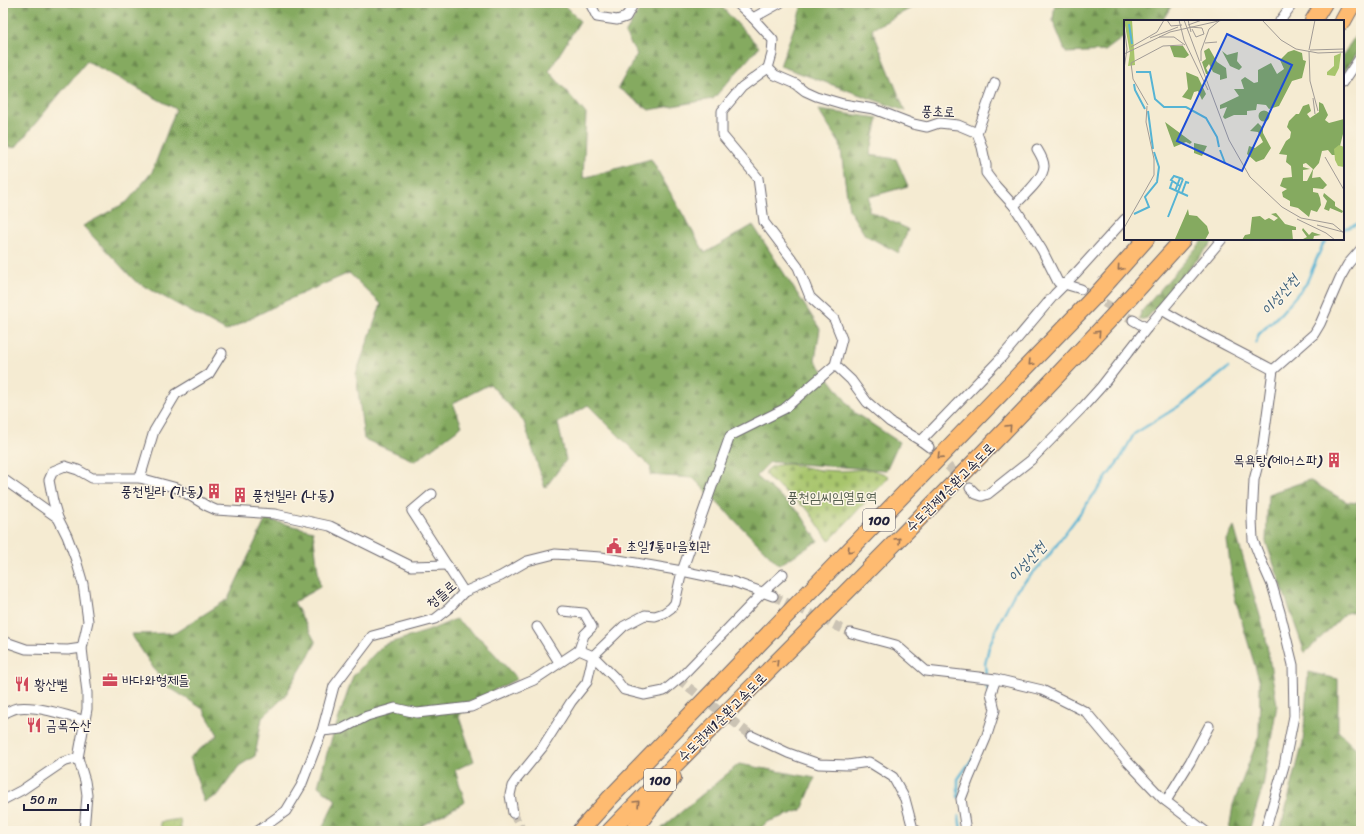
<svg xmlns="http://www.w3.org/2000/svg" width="1364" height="834" font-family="Sriracha,'Poor Story',sans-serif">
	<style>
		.forest { fill: url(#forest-firs); stroke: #54664e }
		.cemetery { fill: url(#cemetery-stones); stroke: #647454 }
		.park { fill: url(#park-crowns); stroke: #647454 }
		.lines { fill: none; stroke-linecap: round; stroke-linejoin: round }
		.stream { stroke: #56b4d4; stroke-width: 2.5 }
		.minor-tunnel { stroke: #cbc3b4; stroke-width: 9; stroke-dasharray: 9 4.5; stroke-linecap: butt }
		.minor-casing { stroke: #6c6870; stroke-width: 11 }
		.motorway-casing { stroke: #6c6870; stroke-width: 18 }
		.minor { stroke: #fff; stroke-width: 9 }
		.motorway { stroke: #febb71; stroke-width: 16 }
		.oneway { stroke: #906e56 }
		.labels { text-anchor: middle; stroke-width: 3; stroke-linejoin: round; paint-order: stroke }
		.shield { fill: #fcf5e5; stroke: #63616e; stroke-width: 1 }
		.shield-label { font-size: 13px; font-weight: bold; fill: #22223b }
		.street-label { font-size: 14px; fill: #22223b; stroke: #fcf5e5 }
		.poi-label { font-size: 14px; fill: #22223b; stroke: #fcf5e5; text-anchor: start }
		.park-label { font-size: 14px; fill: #515b4c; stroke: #fcf5e5 }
		.water-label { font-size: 15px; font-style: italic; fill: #375c78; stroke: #fcf5e5 }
		.inset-river { fill: none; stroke: #56b4d4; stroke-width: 2 }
		.inset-road { fill: none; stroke: #a19b96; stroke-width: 1 }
		.view { fill: #1d4ed8; fill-opacity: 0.15; stroke: #1d4ed8; stroke-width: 2 }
		.inset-edge { fill: none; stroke: #22223b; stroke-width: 2 }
	</style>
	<defs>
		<pattern id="forest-firs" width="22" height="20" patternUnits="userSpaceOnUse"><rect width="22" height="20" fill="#85aa60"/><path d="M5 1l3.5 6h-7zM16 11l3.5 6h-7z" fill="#6c8a50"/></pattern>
		<pattern id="cemetery-stones" width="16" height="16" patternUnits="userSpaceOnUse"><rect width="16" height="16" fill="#a7c56c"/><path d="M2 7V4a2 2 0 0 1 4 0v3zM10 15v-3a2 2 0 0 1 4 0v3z" fill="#8fa95e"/></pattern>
		<pattern id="park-crowns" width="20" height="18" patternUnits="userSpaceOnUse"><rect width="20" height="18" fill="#a7c56c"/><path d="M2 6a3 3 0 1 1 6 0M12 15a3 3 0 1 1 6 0" fill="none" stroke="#8fa95e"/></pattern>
	</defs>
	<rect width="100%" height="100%" fill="#fcf5e5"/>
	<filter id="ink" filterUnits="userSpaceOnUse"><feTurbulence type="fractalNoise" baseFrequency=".025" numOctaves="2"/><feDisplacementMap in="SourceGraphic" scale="8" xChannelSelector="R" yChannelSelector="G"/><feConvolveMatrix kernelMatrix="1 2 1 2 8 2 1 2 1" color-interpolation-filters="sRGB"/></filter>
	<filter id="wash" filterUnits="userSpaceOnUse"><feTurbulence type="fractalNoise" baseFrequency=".012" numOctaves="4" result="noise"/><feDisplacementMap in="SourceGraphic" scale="16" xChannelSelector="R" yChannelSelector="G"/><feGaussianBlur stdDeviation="0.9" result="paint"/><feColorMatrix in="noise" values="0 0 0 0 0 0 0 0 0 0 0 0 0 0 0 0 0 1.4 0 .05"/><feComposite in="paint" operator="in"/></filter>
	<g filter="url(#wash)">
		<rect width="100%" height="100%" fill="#f5ebd2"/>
		<!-- forest -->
		<g class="forest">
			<path d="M3 3H562L580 21 549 71 586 114 583 178 651 159 705 253 753 225 820 329 815 360 855 413 899 442 886 470 770 462 756 476 800 513 818 541 779 565 693 478 650 475 651 468 588 405 558 423 566 460 545 488 524 422 490 384 453 403 462 426 415 461 364 439 356 374 381 304 349 273 283 302 226 331 135 281 83 226 127 202 152 172 176 109 87 61 15 148 3 145Z"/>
			<path d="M643 3H718L759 47 713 99 649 110 618 88 637 54 625 34Z"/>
			<path d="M803 3H914L915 6 872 29 905 111 780 66Z"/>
			<path d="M1055 3H1173L1162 21H1125V36L1105 51 1066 53 1053 21Z"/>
			<path d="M1361 27V47L1343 74V55Z"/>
			<path d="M818 110 878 118 870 155 896 159 908 186 869 197V211L908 229 899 253 865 235 849 210 840 144Z"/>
			<path d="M1204 239H1215L1147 318 1139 320 1141 312Z"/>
			<path d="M1309 480 1347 502 1361 503V610L1346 613 1305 653 1266 542 1268 494Z"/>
			<path d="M266 519 313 531 320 587 294 602 316 643 285 696 262 718 255 756 239 766 218 795 204 802 190 757 218 735 203 709 164 684 131 634 175 633 228 599Z"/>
			<path d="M1234 527 1265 633 1277 705 1263 786 1249 831H1229L1233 805 1259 736 1260 683 1234 595 1227 540Z"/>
			<path d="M456 619 484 642 517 679 466 704 459 717 474 761 455 770 465 802 423 825 419 831H321L336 800 318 786 327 753 353 676 383 645 428 631Z"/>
			<path d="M1308 672 1338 679V731L1361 753V831H1280L1303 742Z"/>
			<path d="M739 764 815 778 802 810 767 822 758 831H660L663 827Z"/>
		</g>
		<!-- cemetery -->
		<path class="cemetery" d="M789 464 820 470 840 471 869 469 885 474 889 477 829 541 808 510 769 479 765 473C770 464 780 465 789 464Z"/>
		<!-- park -->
		<path class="park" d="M180 819 181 829 162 831 160 822Z"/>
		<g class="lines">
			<!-- stream -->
			<g class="stream">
				<path d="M1343 229 1361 223"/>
				<path d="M1256 342 1259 334 1281 313 1306 284 1323 244 1327 239"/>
				<path d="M986 676 985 664 989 647 998 625 1015 592 1047 558 1120 459 1134 434 1187 401 1228 368"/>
				<path d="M986 681 988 691"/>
				<path d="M958 797V779L975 755"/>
				<path d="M959 816 961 831"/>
			</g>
		</g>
	</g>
	<g filter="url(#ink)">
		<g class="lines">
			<!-- minor-tunnel -->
			<g class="minor-tunnel">
				<path d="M1081 289 1133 320"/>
				<path d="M929 447 970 488"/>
				<path d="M773 596 851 633"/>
				<path d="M678 679 752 736"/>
				<path d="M513 813 522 831"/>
			</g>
			<!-- minor casing -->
			<g class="minor-casing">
				<g id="minor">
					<path d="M590 3 597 17 617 20 626 17 634 3"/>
					<path d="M737 3 753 18 773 40 772 54 768 68 775 75 796 84 805 91 816 96 843 104 874 109 913 124 927 127 939 123 958 125 977 133 982 147 986 165V173L995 185 1014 206 1042 250 1058 282 1081 289"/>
					<path d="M753 18 780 3"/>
					<path d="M1280 21 1293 3"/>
					<path d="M1343 83 1361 56"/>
					<path d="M977 133 995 83"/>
					<path d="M1014 206C1022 197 1044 179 1044 166 1044 160 1040 154 1037 149"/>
					<path d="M1162 310C1198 332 1236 350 1273 370"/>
					<path d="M1133 320 1147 328"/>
					<path d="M835 365 851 380 867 402 890 422 921 441 929 447"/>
					<path d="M921 441 1001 358 1055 294 1077 272 1125 219"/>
					<path d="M140 478 154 431 176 394 209 374 222 353"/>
					<path d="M3 479 58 518"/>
					<path d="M970 488 976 494 982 496 988 494 1031 460 1083 407 1101 387 1147 328 1222 239"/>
					<path d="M432 494 412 511 464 592"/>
					<path d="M562 611 584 613 592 627 584 635 579 650"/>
					<path d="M537 627 559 662"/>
					<path d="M851 633 896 645 926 671 996 679 1042 690 1086 712 1127 761 1163 799 1205 831"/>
					<path d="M3 641 26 649 68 650 82 648"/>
					<path d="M3 714C8 712 12 709 17 708 36 705 67 715 85 721"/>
					<path d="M322 731 342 729 367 716 395 708 417 713 471 707 534 680 579 650 593 656 615 678 624 690 644 695 664 691 682 676 763 592 783 574"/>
					<path d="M752 736 788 753 819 764 848 765 869 762 893 777 905 799 913 829 917 831"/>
					<path d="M3 800 22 790 63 762 78 758"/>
					<path d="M1166 801 1190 762 1209 726"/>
					<path d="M513 813 510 795 512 786 516 780 542 748 571 702 587 682 593 656 624 626 645 615 655 616 664 613 671 608 675 603 682 571 730 436 784 409 835 365 842 339 834 319 810 297 798 267 764 222 758 178 722 135V111L742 87 768 68"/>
					<path d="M84 831 87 795 85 781 78 758 87 709V693L82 648 88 621 83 584 76 560 67 536 58 518 53 501 49 480 53 471 65 466 78 470 92 478H140L177 488 207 506 216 510 275 514 330 526 411 566 447 565"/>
					<path d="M258 831 286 811 301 786 322 731 334 686 372 636 435 619 449 608 464 592 501 576 527 561 555 554 601 557 682 571 734 582 773 596"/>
					<path d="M966 831 961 799 969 778 986 738 995 710 991 693 996 679"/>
					<path d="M1265 831 1284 766 1294 716 1293 665 1280 612 1272 585 1260 558 1253 540 1252 520 1254 480 1263 445 1273 370 1314 334 1320 324 1340 278 1348 264 1361 249"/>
				</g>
			</g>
			<!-- motorway casing -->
			<g class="motorway-casing">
				<g id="motorway">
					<path d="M1313 21 1324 3"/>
					<path d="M1343 21 1353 3"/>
					<path d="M580 831 609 799 1097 294 1146 239"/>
					<path d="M610 831C802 634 1000 444 1183 239"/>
					<path d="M633 831 673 778"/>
				</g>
			</g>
			<!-- minor -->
			<use href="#minor" class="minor"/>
			<!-- motorway -->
			<use href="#motorway" class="motorway"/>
		</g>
		<!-- one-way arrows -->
		<defs><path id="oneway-chevron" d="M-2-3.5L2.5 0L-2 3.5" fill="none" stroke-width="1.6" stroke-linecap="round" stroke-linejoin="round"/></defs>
		<g class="oneway">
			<use href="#oneway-chevron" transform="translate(1120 268) rotate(131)"/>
			<use href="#oneway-chevron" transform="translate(1098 333) rotate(-47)"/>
			<use href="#oneway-chevron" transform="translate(1031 363) rotate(134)"/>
			<use href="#oneway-chevron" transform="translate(1009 427) rotate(-47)"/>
			<use href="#oneway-chevron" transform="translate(940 456) rotate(134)"/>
			<use href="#oneway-chevron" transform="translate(898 540) rotate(-45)"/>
			<use href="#oneway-chevron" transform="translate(850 550) rotate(134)"/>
			<use href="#oneway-chevron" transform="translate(776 662) rotate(-45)"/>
			<use href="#oneway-chevron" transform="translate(637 803) rotate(-46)"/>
		</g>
	</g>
	<!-- icons -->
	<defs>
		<g id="building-bare" transform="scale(1.2)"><path d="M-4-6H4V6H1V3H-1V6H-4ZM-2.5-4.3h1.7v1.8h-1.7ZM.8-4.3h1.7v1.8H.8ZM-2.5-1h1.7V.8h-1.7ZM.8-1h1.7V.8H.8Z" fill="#d1495b" stroke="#fcf5e5" stroke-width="2.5" paint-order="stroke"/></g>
		<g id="civic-bare" transform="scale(1.2)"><path d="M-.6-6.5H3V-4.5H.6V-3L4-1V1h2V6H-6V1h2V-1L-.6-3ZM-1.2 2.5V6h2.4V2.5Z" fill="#d1495b" stroke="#fcf5e5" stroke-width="2.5" paint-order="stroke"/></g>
		<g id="office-bare" transform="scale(1.2)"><path d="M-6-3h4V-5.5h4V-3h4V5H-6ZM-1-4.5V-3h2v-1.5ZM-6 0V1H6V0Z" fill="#d1495b" stroke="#fcf5e5" stroke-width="2.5" paint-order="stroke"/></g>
		<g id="restaurant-bare" transform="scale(1.2)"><path d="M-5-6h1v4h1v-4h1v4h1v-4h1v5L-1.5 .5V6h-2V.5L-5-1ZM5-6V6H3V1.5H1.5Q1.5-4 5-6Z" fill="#d1495b" stroke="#fcf5e5" stroke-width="2.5" paint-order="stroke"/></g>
	</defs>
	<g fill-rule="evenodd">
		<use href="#building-bare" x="1334" y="460"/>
		<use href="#building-bare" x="214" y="491"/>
		<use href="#building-bare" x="240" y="495"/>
		<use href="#civic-bare" x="614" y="546"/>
		<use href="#office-bare" x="110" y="680"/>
		<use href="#restaurant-bare" x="22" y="684"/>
		<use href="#restaurant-bare" x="34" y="725"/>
	</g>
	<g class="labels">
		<!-- shield labels -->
		<g class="shield">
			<rect x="863" y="509" width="32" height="22" rx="3"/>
			<rect x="644" y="769" width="32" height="22" rx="3"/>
		</g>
		<g class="shield-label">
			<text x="879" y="525">100</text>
			<text x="660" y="785">100</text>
		</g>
		<!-- street labels -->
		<g class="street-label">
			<text transform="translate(938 111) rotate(2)" y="5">풍초로</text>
			<text transform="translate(950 487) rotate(-45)" y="5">수도권제1순환고속도로</text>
			<text transform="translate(441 594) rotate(-40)" y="5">청뜰로</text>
			<text transform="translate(722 717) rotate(-45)" y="5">수도권제1순환고속도로</text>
		</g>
		<!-- poi labels -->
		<g class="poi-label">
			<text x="1322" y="465" text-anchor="end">목욕탕(에어스파)</text>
			<text x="202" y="496" text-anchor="end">풍천빌라 (가동)</text>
			<text x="252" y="500">풍천빌라 (나동)</text>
			<text x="626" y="551">초일1통마을회관</text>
			<text x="122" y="685">바다와형제들</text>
			<text x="34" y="689">황산뻘</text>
			<text x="46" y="730">금목수산</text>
		</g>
		<!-- park labels -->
		<g class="park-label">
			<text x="832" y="502">풍천임씨임열묘역</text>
		</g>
		<!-- water labels -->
		<g class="water-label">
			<text transform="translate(1280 295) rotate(-49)" y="5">이성산천</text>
			<text transform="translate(1027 562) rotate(-48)" y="5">이성산천</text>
		</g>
	</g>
	<!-- overview -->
	<g transform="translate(1124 20)">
		<rect width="220" height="220" fill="#f5ebd2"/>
		<path d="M46 26H59L65 35 61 38 50 37ZM85 28 93 42 102 48 103 58 96 60V55L89 52 85 44 82 48 85 54H82L78 42 82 39 80 31ZM170 30 178 33 179 40 182 41 178 58 168 61 155 86 145 89 142 85 133 84 132 90 123 91V95H110L101 99 99 97 103 87 96 89V85L115 76 110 69H120L117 60 121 57 130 63 134 62V50L147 43 153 54 160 49 156 40 164 32ZM98 31 103 35 114 32 113 41 118 47 115 50 106 46ZM62 52 74 57 82 74 78 80 74 71 70 72 67 80 58 77 64 69ZM195 82 199 84 204 95 201 100 205 103 220 99V110L216 126 211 135H208L204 130 198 131 195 143 189 150 188 158 196 157 203 165 199 169 189 168V172L194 173 196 178 197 185 193 192 187 190 185 197 174 188 166 186V181L159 177 158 172 163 169 156 166 159 158 168 157 167 146 162 142 163 135 155 134 162 121 166 118 167 112 163 107 165 101 172 94H175L179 86 185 84 187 91 183 94 186 98 195 92ZM182 143 189 149 183 161H179V150L186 149 179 147V144ZM134.5 96a5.5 5.5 0 1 1 11 0a5.5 5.5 0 1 1-11 0ZM41 102 68 122 66 124 62 122 50 127ZM134 103 139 108V113L147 128 140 139 132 142 123 134 125 126 131 128 139 122 134 112 126 111ZM70 123 83 126 78 136 70 133ZM200 173 211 182V186L219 191 218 193 206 188 205 191 200 189 203 181 199 176ZM64 189 65 195 73 196 83 206 85 213 81 220H48L51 219ZM152 193 161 204 172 207V210H168L169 220H118L121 215 126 214 128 197 136 196 141 200 145 198 150 201 154 198 147 194ZM179 208 185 215 188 212 197 215 190 216 189 220H177L183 217 178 210Z" fill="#85aa60" fill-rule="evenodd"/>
		<path d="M0 0H8L11 45 4 46 6 33ZM217 33 215 48 211 56 203 55V52L210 46V36ZM215 125 220 127V147L214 146 211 140 210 129Z" fill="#a7c56c"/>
		<path class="inset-river" d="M5 4 8 24M12 52H26L31 79 40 87H62L82 98 93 117 95 127M10 64 11 70 21 89M24 91 29 129M96 130 101 143M48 162 46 168 64 176M56 166 47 160 50 156 59 159M51 171 56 158M58 173 62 162 65 163M10 194 25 187 21 177 33 162 35 147 30 132M44 197 59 159"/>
		<path class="inset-road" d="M43 0 47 6 58 5M55 0 60 20 84 70M60 0 105 120 126 157 158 187 177 198 209 204 220 213M64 0 67 12M138 0 157 20 172 29 194 33 220 32M0 5 3 29 0 49M64 5 78 0M66 7 78 8 80 14 72 17 68 9M35 17H50L61 25M26 18 54 7M81 23 93 22M7 27 33 12 40 0M185 30 191 0M186 30 220 29M185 31 186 61 194 91M0 34 46 12 99 0M77 41V31L85 9 95 1M189 78 191 94M24 85 9 59 7 43 39 26 59 25M201 137 220 170M173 199 202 213 211 220M193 205 219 212M0 208 30 155V139L22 102 23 86"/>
		<path class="view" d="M103 14 168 45 118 151 53 121Z"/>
		<rect width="220" height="220" class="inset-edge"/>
	</g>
	<!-- margin -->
	<rect width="1364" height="834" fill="none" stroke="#fcf5e5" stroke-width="16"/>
	<!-- scale -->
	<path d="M24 804v6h64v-6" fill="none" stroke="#22223b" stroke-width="2"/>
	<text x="30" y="804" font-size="12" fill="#22223b" stroke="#fcf5e5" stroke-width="3" paint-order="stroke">50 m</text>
</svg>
